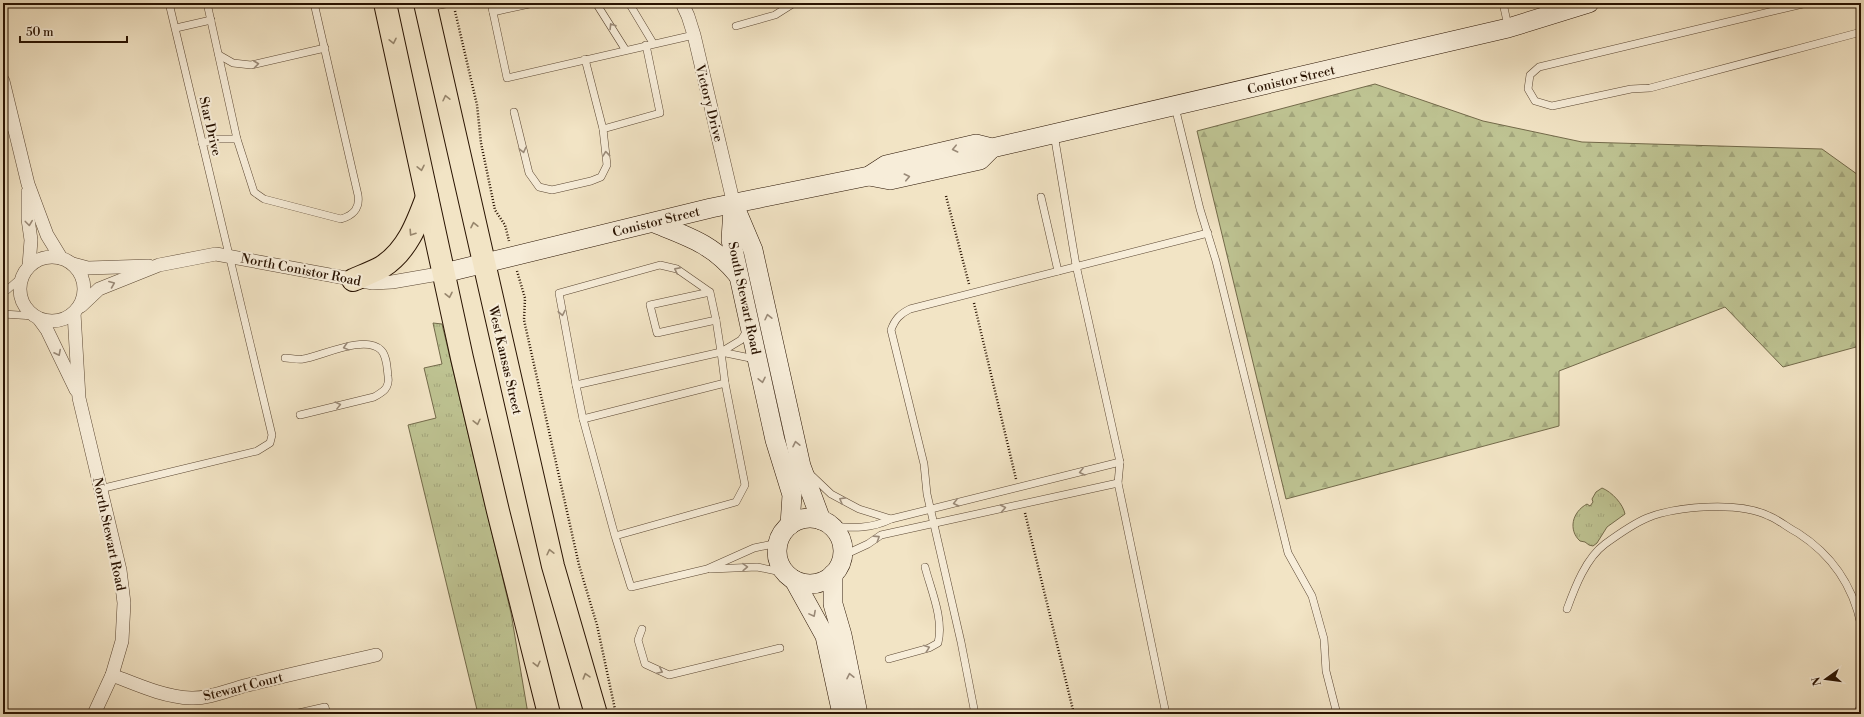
<svg xmlns="http://www.w3.org/2000/svg" width="1864" height="717" font-family="'Libre Bodoni',serif">
	<style>
		.grass { fill: url(#grass-tufts); stroke: #736a4a }
		.forest { fill: url(#forest-firs); stroke: #736a4a }
		.lines { fill: none; stroke-linecap: round; stroke-linejoin: round }
		.lane-casing { stroke: #5a4632; stroke-width: 8 }
		.street-casing { stroke: #5a4632; stroke-width: 14 }
		.secondary-casing { stroke: #281201; stroke-width: 20 }
		.highway-casing { stroke: #281201; stroke-width: 24 }
		.path { stroke: #281201; stroke-width: 2.5; stroke-dasharray: 1 2; stroke-linecap: butt }
		.lane { stroke: #f7edd9; stroke-width: 7 }
		.street { stroke: #f7edd9; stroke-width: 13 }
		.secondary { stroke: #f7edd9; stroke-width: 19 }
		.highway { stroke: #f2e4c5; stroke-width: 22 }
		.oneway { stroke: #9a8a78 }
		.oneway2 { stroke: #97866d }
		.labels { text-anchor: middle; stroke-width: 4; stroke-linejoin: round; paint-order: stroke }
		.street-label { font-size: 13px; fill: #281201; stroke: #f7edd9 }
	</style>
	<defs>
		<pattern id="grass-tufts" width="24" height="20" patternUnits="userSpaceOnUse"><rect width="24" height="20" fill="#bec392"/><path d="M3 7l-1-3M5 7V3M7 7l1-3M15 17l-1-3M17 17v-4M19 17l1-3" fill="none" stroke="#a3a67c"/></pattern>
		<pattern id="forest-firs" width="22" height="20" patternUnits="userSpaceOnUse"><rect width="22" height="20" fill="#bec392"/><path d="M5 1l3.5 6h-7zM16 11l3.5 6h-7z" fill="#a3a67c"/></pattern>
	</defs>
	<rect width="100%" height="100%" fill="#f2e4c5"/>
	<filter id="stains"><feTurbulence type="fractalNoise" baseFrequency=".005" numOctaves="4"/><feColorMatrix values="0 0 0 0 .2 0 0 0 0 .09 0 0 0 0 .02 0 0 0 .5 -.17"/></filter>
	<radialGradient id="worn" r=".72"><stop offset=".6" stop-color="#630" stop-opacity="0"/><stop offset="1" stop-color="#630" stop-opacity=".3"/></radialGradient>
	<!-- grass -->
	<g class="grass">
		<path d="M433 323 442 324 511 613 528 714H478L408 425 436 418 424 368 442 364Z"/>
		<path d="M1602 488C1612 492 1623 504 1625 514L1607 527 1597 543 1593 546 1589 545 1585 542 1580 541C1568 530 1572 512 1587 504L1590 506 1593 502 1592 499 1596 492Z"/>
	</g>
	<!-- forest -->
	<path class="forest" d="M1375 84 1483 121 1582 142 1822 149 1861 177V348L1856 347 1783 367 1725 307 1559 371V426L1286 499 1197 131Z"/>
	<g class="lines">
		<!-- lane casing -->
		<g class="lane-casing">
			<g id="lane">
				<path d="M207 3 237 139 254 192 264 199 341 219C354 215 360 208 358 195L314 3"/>
				<path d="M491 3 507 78 694 35"/>
				<path d="M596 3 625 49"/>
				<path d="M629 3 653 43"/>
				<path d="M1503 3 1508 26"/>
				<path d="M1807 3 1539 67 1530 75 1528 89 1535 101 1552 106 1631 89 1650 88 1861 32"/>
				<path d="M429 7 451 3"/>
				<path d="M493 12 534 3"/>
				<path d="M736 26 775 15 794 3"/>
				<path d="M176 28 211 20"/>
				<path d="M219 55 233 63 251 65 325 48"/>
				<path d="M585 59 603 129 660 113 646 45"/>
				<path d="M1175 107 1200 209 1216 261 1288 553 1312 596 1324 639 1326 671 1337 714"/>
				<path d="M514 112 529 173 539 187 552 190 591 181 601 177 607 165 603 129"/>
				<path d="M3 129 15 126"/>
				<path d="M1054 134 1076 265 1120 462 1118 483 1166 714"/>
				<path d="M202 143 217 139H237"/>
				<path d="M1041 197 1058 271"/>
				<path d="M3 292 7 290 23 276"/>
				<path d="M3 314 34 316"/>
				<path d="M716 320 721 352"/>
				<path d="M747 331 741 340 721 352 755 359"/>
				<path d="M285 358C291 358 298 360 303 359 322 356 365 334 381 350 387 356 387 368 388 376 390 388 383 392 374 397L300 415"/>
				<path d="M576 385 559 293 660 265 677 269 710 292 716 320 657 333 650 305 710 292"/>
				<path d="M583 419 576 385 721 352 725 383"/>
				<path d="M811 475 831 494 859 509 891 519"/>
				<path d="M100 489 257 451 270 443 272 435 169 3"/>
				<path d="M831 526C853 528 871 529 891 519L1120 462"/>
				<path d="M615 536 736 502 745 485 725 383 583 419 615 536 631 587 707 569 754 548 778 543"/>
				<path d="M842 556 868 544 881 535 1118 483"/>
				<path d="M711 569 757 567 786 573"/>
				<path d="M1567 609C1575 587 1586 558 1605 544 1616 536 1635 523 1647 518 1677 506 1739 501 1769 516 1779 520 1788 528 1798 533 1832 555 1853 586 1861 625"/>
				<path d="M642 629 638 640 645 664 669 675 780 648"/>
				<path d="M889 659 929 648 938 643C944 619 931 590 925 567"/>
				<path d="M294 714 325 707 327 714"/>
				<path d="M975 714 961 642 927 494 924 464 891 330C895 319 900 314 910 309L1208 233"/>
				<path d="M1857 714 1861 705"/>
			</g>
		</g>
		<!-- street casing -->
		<g class="street-casing">
			<g id="street">
				<path d="M682 3 688 16 694 35 734 205"/>
				<path d="M3 81 28 184 47 235 61 258"/>
				<path d="M28 192V219L31 240 29 266"/>
				<circle cx="52" cy="289" r="32"/>
				<path d="M73 264 88 268 149 266"/>
				<path d="M81 306 99 289 159 265 216 254 373 283 392 282 444 273"/>
				<path d="M74 313 79 398 120 570 124 603 122 641 112 675 94 714"/>
				<path d="M39 319 47 330 76 390"/>
				<path d="M112 675C138 685 164 697 191 698 210 699 230 689 248 685 290 674 333 665 376 655"/>
			</g>
		</g>
		<!-- secondary casing -->
		<g class="secondary-casing">
			<g id="secondary">
				<path d="M869 176 890 180 980 160 992 148"/>
				<path d="M734 205 753 250 801 466 821 520"/>
				<path d="M733 208 731 240 775 440 792 495 790 525"/>
				<path d="M654 223C689 237 713 244 738 275"/>
				<path d="M444 273 711 208 869 176 886 165 976 144 992 148 1508 28 1589 3"/>
				<circle cx="810" cy="551" r="33"/>
				<path d="M833 574V604L842 635 858 714"/>
				<path d="M794 580 825 636 842 714"/>
			</g>
		</g>
		<!-- highway casing -->
		<g class="highway-casing">
			<g id="highway">
				<path d="M385 3 462 358 498 511 549 714"/>
				<path d="M425 3 553 566 596 714"/>
				<path d="M353 280C362 276 373 272 382 267 407 251 417 224 427 197"/>
			</g>
		</g>
		<!-- path -->
		<g class="path">
			<path d="M455 11 477 105 481 143 495 210 505 225 509 241"/>
			<path d="M946 196 969 284"/>
			<path d="M517 271 525 298 524 320 579 565 597 625 616 714"/>
			<path d="M974 303 1016 479"/>
			<path d="M1025 513 1074 714"/>
		</g>
		<!-- lane -->
		<use href="#lane" class="lane"/>
		<!-- street -->
		<use href="#street" class="street"/>
		<!-- secondary -->
		<use href="#secondary" class="secondary"/>
		<!-- highway -->
		<use href="#highway" class="highway"/>
	</g>
	<!-- one-way arrows -->
	<defs><path id="oneway-chevron" d="M-2-3.5L2.5 0L-2 3.5" fill="none" stroke-width="1.6" stroke-linecap="round" stroke-linejoin="round"/></defs>
	<g class="oneway">
		<use href="#oneway-chevron" transform="translate(612 26) rotate(-122)"/>
		<use href="#oneway-chevron" transform="translate(256 64) rotate(-7)"/>
		<use href="#oneway-chevron" transform="translate(955 149) rotate(167)"/>
		<use href="#oneway-chevron" transform="translate(523 150) rotate(76)"/>
		<use href="#oneway-chevron" transform="translate(606 154) rotate(-96)"/>
		<use href="#oneway-chevron" transform="translate(907 177) rotate(-13)"/>
		<use href="#oneway-chevron" transform="translate(29 223) rotate(83)"/>
		<use href="#oneway-chevron" transform="translate(677 270) rotate(-154)"/>
		<use href="#oneway-chevron" transform="translate(112 284) rotate(-22)"/>
		<use href="#oneway-chevron" transform="translate(562 313) rotate(79)"/>
		<use href="#oneway-chevron" transform="translate(768 317) rotate(-103)"/>
		<use href="#oneway-chevron" transform="translate(346 347) rotate(165)"/>
		<use href="#oneway-chevron" transform="translate(58 353) rotate(63)"/>
		<use href="#oneway-chevron" transform="translate(762 380) rotate(78)"/>
		<use href="#oneway-chevron" transform="translate(338 405) rotate(-14)"/>
		<use href="#oneway-chevron" transform="translate(796 444) rotate(-102)"/>
		<use href="#oneway-chevron" transform="translate(1082 472) rotate(166)"/>
		<use href="#oneway-chevron" transform="translate(842 500) rotate(-151)"/>
		<use href="#oneway-chevron" transform="translate(956 503) rotate(166)"/>
		<use href="#oneway-chevron" transform="translate(1003 508) rotate(-12)"/>
		<use href="#oneway-chevron" transform="translate(877 538) rotate(-33)"/>
		<use href="#oneway-chevron" transform="translate(745 567) rotate(-2)"/>
		<use href="#oneway-chevron" transform="translate(813 614) rotate(62)"/>
		<use href="#oneway-chevron" transform="translate(927 648) rotate(-20)"/>
		<use href="#oneway-chevron" transform="translate(660 671) rotate(25)"/>
		<use href="#oneway-chevron" transform="translate(850 676) rotate(-102)"/>
	</g>
	<g class="oneway2">
		<use href="#oneway-chevron" transform="translate(393 41) rotate(78)"/>
		<use href="#oneway-chevron" transform="translate(446 98) rotate(-103)"/>
		<use href="#oneway-chevron" transform="translate(421 168) rotate(78)"/>
		<use href="#oneway-chevron" transform="translate(474 225) rotate(-102)"/>
		<use href="#oneway-chevron" transform="translate(412 233) rotate(123)"/>
		<use href="#oneway-chevron" transform="translate(449 295) rotate(78)"/>
		<use href="#oneway-chevron" transform="translate(477 422) rotate(77)"/>
		<use href="#oneway-chevron" transform="translate(550 552) rotate(-103)"/>
		<use href="#oneway-chevron" transform="translate(537 664) rotate(76)"/>
		<use href="#oneway-chevron" transform="translate(586 676) rotate(-106)"/>
	</g>
	<g class="labels">
		<!-- street labels -->
		<g class="street-label">
			<text transform="translate(1291 79) rotate(-13)" y="5">Conistor Street</text>
			<text transform="translate(710 103) rotate(76)" y="5">Victory Drive</text>
			<text transform="translate(211 126) rotate(77)" y="5">Star Drive</text>
			<text transform="translate(656 221) rotate(-14)" y="5">Conistor Street</text>
			<text transform="translate(301 269) rotate(11)" y="5">North Conistor Road</text>
			<text transform="translate(745 298) rotate(78)" y="5">South Stewart Road</text>
			<text transform="translate(506 360) rotate(77)" y="5">West Kansas Street</text>
			<text transform="translate(110 534) rotate(78)" y="5">North Stewart Road</text>
			<text transform="translate(243 686) rotate(-14)" y="5">Stewart Court</text>
		</g>
	</g>
	<!-- margin -->
	<rect width="1864" height="717" fill="none" stroke="#f2e4c5" stroke-width="16"/>
	<rect x="4" y="4" width="1856" height="709" fill="none" stroke="#281201" stroke-width="2"/>
	<rect x="8" y="8" width="1848" height="701" fill="none" stroke="#281201"/>
	<!-- north arrow -->
	<g transform="translate(1826 679) rotate(256)" stroke="#f7edd9" stroke-width="3" paint-order="stroke">
	<path d="M0-3L7 15L0 10L-7 15Z" fill="#281201"/>
	<text y="-6" font-size="11" font-weight="bold" text-anchor="middle" fill="#281201">N</text>
	</g>
	<!-- scale -->
	<path d="M20 36v6h107v-6" fill="none" stroke="#281201" stroke-width="2"/>
	<text x="26" y="36" font-size="12" fill="#281201" stroke="#f7edd9" stroke-width="3" paint-order="stroke">50 m</text>
	<rect width="100%" height="100%" filter="url(#stains)"/>
	<rect width="100%" height="100%" fill="url(#worn)"/>
</svg>
